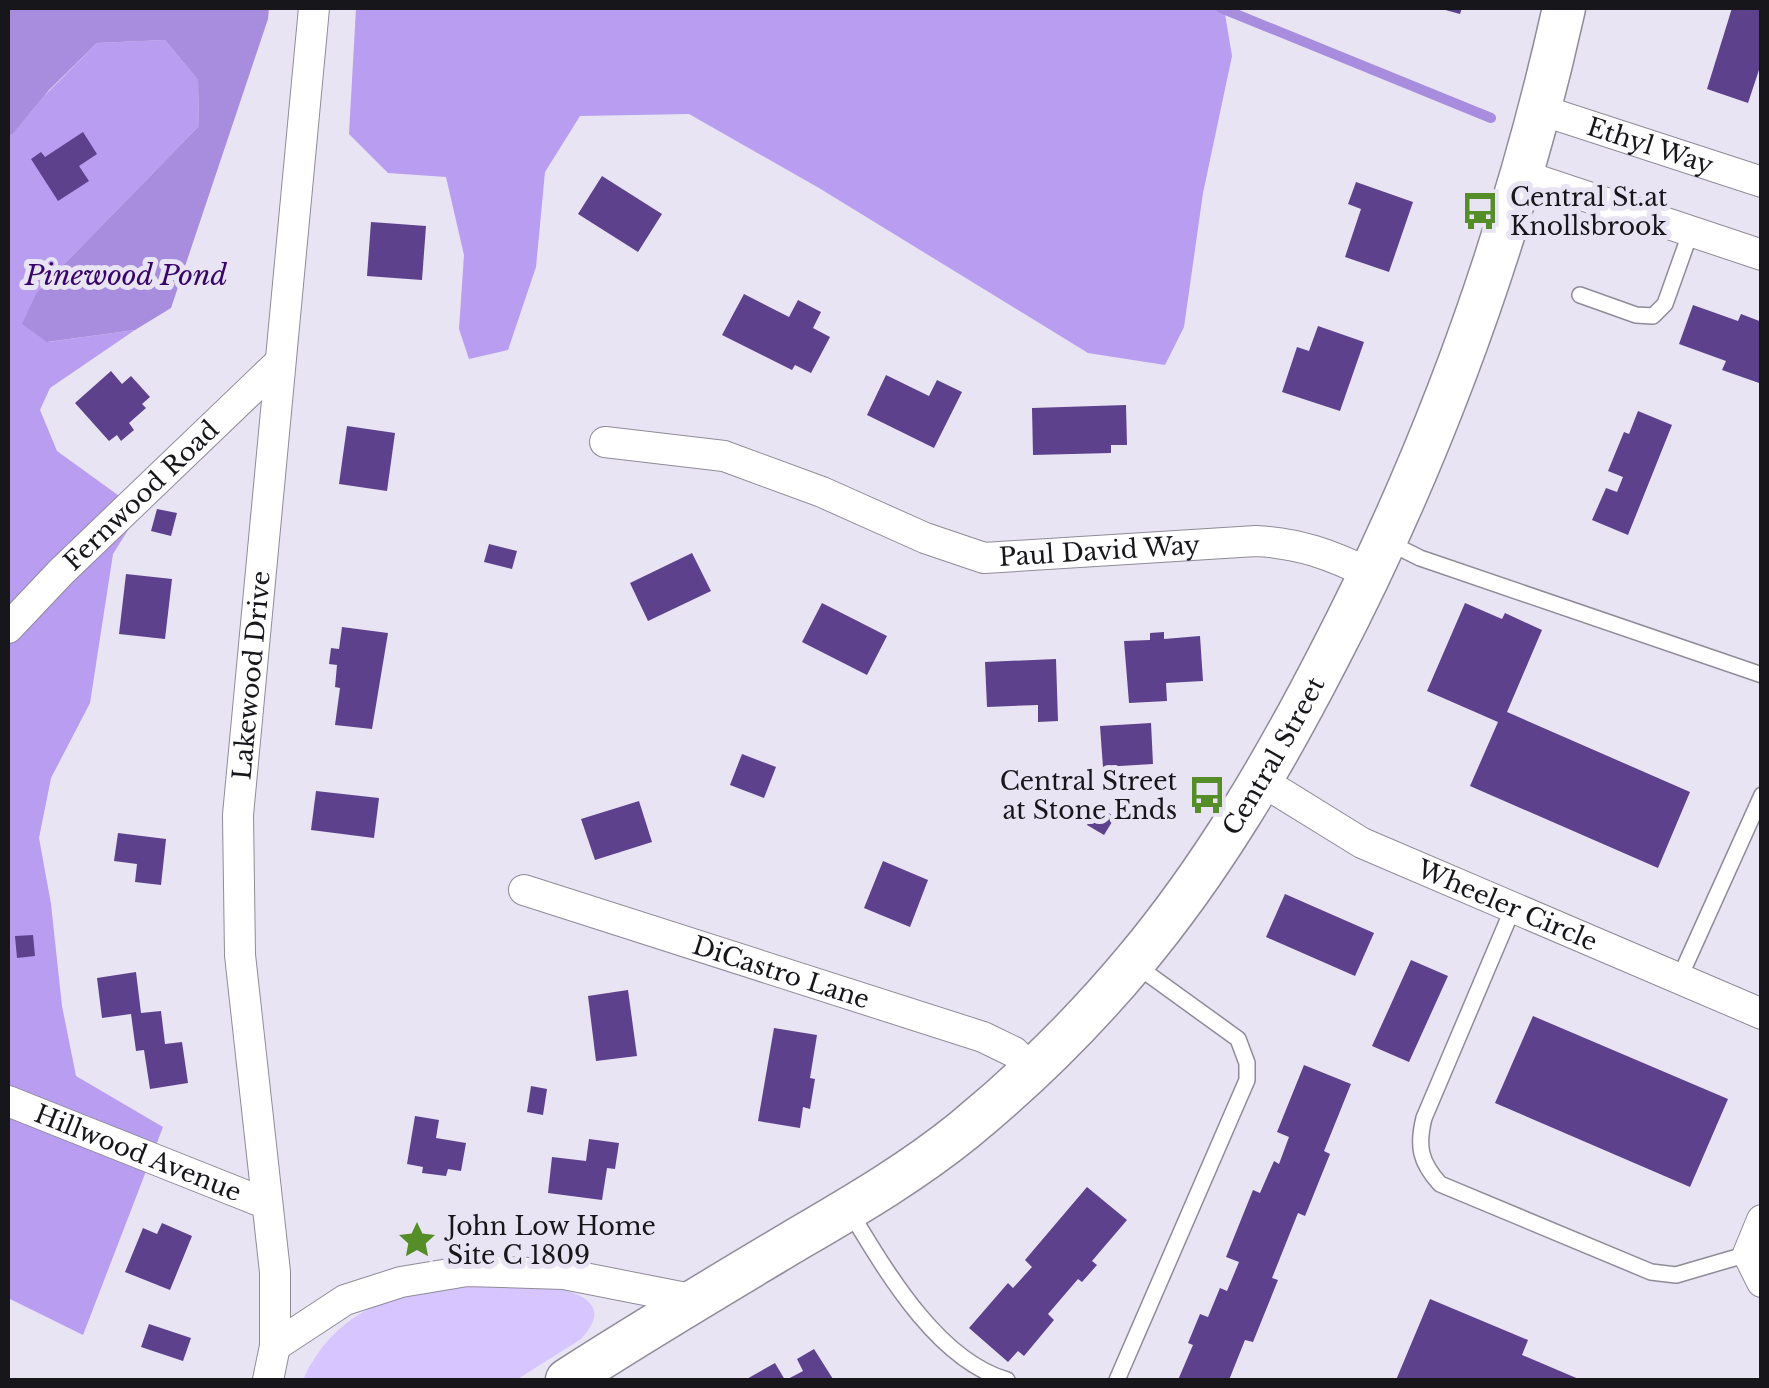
<svg xmlns="http://www.w3.org/2000/svg" width="1769" height="1388" font-family="'Libre Baskerville',serif">
	<style>
		.green { fill: #d6c5fe }
		.forest { fill: #b99df0 }
		.water { fill: #a88cde }
		.lines { fill: none; stroke-linecap: round; stroke-linejoin: round }
		.stream { stroke: #a88cde; stroke-width: 10 }
		.building { fill: #5e418c }
		.service-casing { stroke: #8f8b99; stroke-width: 18 }
		.minor-casing { stroke: #8f8b99; stroke-width: 32 }
		.secondary-casing { stroke: #8f8b99; stroke-width: 45 }
		.service { stroke: #fff; stroke-width: 15 }
		.minor { stroke: #fff; stroke-width: 30 }
		.secondary { stroke: #fff; stroke-width: 42 }
		.labels { text-anchor: middle; stroke-width: 10; stroke-linejoin: round; paint-order: stroke }
		.street-label { font-size: 25px; fill: #17161b; stroke: #e8e4f3 }
		.poi-label { font-size: 25px; fill: #17161b; stroke: #e8e4f3; text-anchor: start }
		.water-label { font-size: 28px; font-style: italic; fill: #39056a; stroke: #e8e4f3 }
	</style>
	<rect width="100%" height="100%" fill="#e8e4f3"/>
	<!-- green -->
	<path class="green" d="M531 1283C561 1289 621 1296 581 1339L516 1380H303C346 1285 440 1286 531 1283Z"/>
	<!-- forest -->
	<g class="forest">
		<path d="M356 8H1224L1232 56 1203 193 1184 327 1165 365 1088 353 819 188 689 114 580 116 545 172 536 267 508 350 469 359 459 329 464 255 446 177 388 173 349 134Z"/>
		<path d="M165 40 198 80 199 126 37 292 48 342 135 330 50 388 40 410 57 451 140 511 113 554 90 703 51 778 39 838 51 904 62 1006 76 1076 163 1127 83 1335 8 1298V136L13 134 44 96 97 43Z"/>
	</g>
	<!-- water -->
	<path class="water" d="M8 8H269L268 19 171 308 135 330 47 342 22 324 37 292 199 126 198 80 165 40 97 43 49 90 13 134 8 136Z"/>
	<g class="lines">
		<!-- stream -->
		<path class="stream" d="M1221 8 1491 118"/>
	</g>
	<!-- building -->
	<g class="building">
		<path d="M1438 8H1462L1460 14Z"/>
		<path d="M1732 8H1762V61L1748 103 1707 89Z"/>
		<path d="M83 132 97 154 79 166 89 181 58 201 31 159 41 152 45 157Z"/>
		<path d="M602 176 662 214 638 252 578 214Z"/>
		<path d="M1356 182 1413 202 1389 272 1345 257 1361 209 1348 204Z"/>
		<path d="M371 222 426 226 422 280 367 276Z"/>
		<path d="M744 294 789 317 798 300 821 312 813 328 830 337 811 373 795 365 792 370 722 335Z"/>
		<path d="M1693 305 1738 321 1741 314 1762 322V384L1722 370 1726 361 1679 344Z"/>
		<path d="M1318 326 1364 342 1340 411 1282 392 1297 347 1309 351Z"/>
		<path d="M111 371 122 384 131 376 150 397 142 404 146 408 129 423 134 430 121 441 117 435 109 441 75 403Z"/>
		<path d="M886 375 929 396 937 380 962 392 934 448 867 415Z"/>
		<path d="M1126 405 1127 445H1111V453L1033 455 1032 408Z"/>
		<path d="M1638 411 1672 425 1628 535 1592 520 1606 488 1617 492 1623 477 1608 471 1624 432 1629 434Z"/>
		<path d="M347 426 395 433 387 491 339 484Z"/>
		<path d="M157 509 177 513 171 536 151 531Z"/>
		<path d="M489 544 517 551 512 569 484 562Z"/>
		<path d="M692 553 711 591 648 621 630 583Z"/>
		<path d="M126 574 172 579 165 639 119 634Z"/>
		<path d="M822 603 887 636 867 675 802 642Z"/>
		<path d="M1465 603 1502 619 1505 613 1542 630 1507 712 1690 792 1658 868 1470 786 1498 722 1427 691Z"/>
		<path d="M342 627 388 633 372 729 335 725 340 688 335 687 337 665 329 664 331 648 339 649Z"/>
		<path d="M1164 632V639L1200 636 1203 681 1166 683 1167 701 1129 703 1124 641 1150 640V633Z"/>
		<path d="M1056 659 1058 721 1038 722V705L987 707 985 662Z"/>
		<path d="M1151 723 1153 764 1103 767 1100 726Z"/>
		<path d="M742 754 776 767 764 798 730 785Z"/>
		<path d="M316 791 379 798 374 838 311 830Z"/>
		<path d="M639 801 652 842 595 860 581 819Z"/>
		<path d="M1098 806 1115 817 1104 835 1087 825Z"/>
		<path d="M118 833 166 839 161 885 135 882 137 864 114 861Z"/>
		<path d="M883 861 928 880 910 927 864 908Z"/>
		<path d="M1285 894 1374 933 1355 976 1266 937Z"/>
		<path d="M33 935 35 956 17 958 15 936Z"/>
		<path d="M1411 960 1448 976 1409 1062 1372 1046Z"/>
		<path d="M136 972 141 1013 161 1011 165 1044 182 1042 188 1083 150 1089 144 1050 136 1051 131 1014 102 1018 97 978Z"/>
		<path d="M628 990 637 1056 596 1061 588 996Z"/>
		<path d="M1533 1016 1728 1099 1690 1187 1495 1103Z"/>
		<path d="M774 1028 817 1035 810 1078 815 1079 810 1109 803 1107 800 1128 758 1121Z"/>
		<path d="M1304 1065 1351 1084 1324 1151 1330 1154 1305 1216 1298 1213 1272 1278 1278 1280 1253 1342 1245 1340 1229 1380H1178L1193 1345 1188 1343 1200 1314 1208 1317 1220 1288 1227 1291 1239 1262 1226 1257 1253 1190 1260 1193 1274 1161 1279 1164 1289 1137 1277 1132Z"/>
		<path d="M531 1086 547 1089 543 1115 527 1112Z"/>
		<path d="M415 1116 439 1120 436 1138 466 1143 461 1171 448 1169 446 1176 422 1173 423 1167 407 1164Z"/>
		<path d="M589 1139 619 1143 615 1169 607 1168 602 1200 548 1193 552 1157 586 1161Z"/>
		<path d="M1087 1187 1127 1220 1092 1261 1097 1265 1082 1282 1078 1279 1048 1314 1054 1320 1024 1356 1018 1351 1008 1362 969 1328 1008 1283 1013 1288 1032 1267 1025 1260Z"/>
		<path d="M162 1223 192 1236 170 1290 125 1272 143 1228 157 1234Z"/>
		<path d="M1430 1299 1528 1340 1522 1355 1581 1380H1396Z"/>
		<path d="M149 1324 191 1338 183 1361 141 1347Z"/>
		<path d="M814 1349 833 1379 786 1380 803 1371 797 1359Z"/>
		<path d="M775 1363 785 1380H745Z"/>
	</g>
	<g class="lines">
		<!-- service casing -->
		<g class="service-casing">
			<g id="service">
				<path d="M1580 295 1636 315 1653 316 1665 304 1691 231"/>
				<path d="M1390 543 1420 558 1762 675"/>
				<path d="M1513 908 1424 1118C1417 1146 1420 1162 1440 1184L1651 1272 1676 1275 1748 1254"/>
				<path d="M1679 979 1762 795"/>
				<path d="M850 1212C886 1271 937 1360 1007 1380"/>
				<path d="M1117 1380 1247 1080V1063L1238 1039 1137 966"/>
			</g>
		</g>
		<!-- minor casing -->
		<g class="minor-casing">
			<g id="minor">
				<path id="s1" d="M1541 110 1762 182"/>
				<path d="M1522 175 1762 255"/>
				<path id="s2" d="M605 442 724 456 822 492 925 538 984 558 1256 541C1299 543 1332 555 1370 574"/>
				<path id="s3" d="M8 628 61 572 278 364"/>
				<path id="s4" d="M1260 780 1362 843 1762 1014"/>
				<path id="s5" d="M524 890 983 1037 1014 1052 1031 1069"/>
				<path id="s6" d="M8 1101 267 1204"/>
				<path d="M1762 1220 1748 1254 1762 1282"/>
				<path d="M275 1346 345 1300 401 1282 467 1271 564 1274 696 1300"/>
				<path id="s7" d="M268 1380 275 1346V1272L240 955 238 815 314 8"/>
			</g>
		</g>
		<!-- secondary casing -->
		<g class="secondary-casing">
			<g id="secondary">
				<path id="s8" d="M567 1380C641 1332 717 1287 794 1241 852 1207 911 1173 964 1130 1025 1080 1084 1022 1134 962 1212 869 1274 763 1329 656 1436 450 1514 233 1564 8"/>
			</g>
		</g>
		<!-- service -->
		<use href="#service" class="service"/>
		<!-- minor -->
		<use href="#minor" class="minor"/>
		<!-- secondary -->
		<use href="#secondary" class="secondary"/>
	</g>
	<!-- icons -->
	<defs>
		<g id="bus-bare" transform="scale(3)"><path d="M-5-6H5V4H4V6H2V4H-2V6H-4V4H-5ZM-3.5-4V0h7V-4ZM-3.5 1.2v1.5H-2V1.2ZM2 1.2v1.5H3.5V1.2Z" fill="#558d29" stroke="#e8e4f3" stroke-width="2.5" paint-order="stroke"/></g>
		<g id="sight-bare" transform="scale(3)"><path d="M0-6L1.8-2.2L6-1.7L2.9 1.2L3.7 5.4L0 3.3L-3.7 5.4L-2.9 1.2L-6-1.7L-1.8-2.2Z" fill="#558d29" stroke="#e8e4f3" stroke-width="2.5" paint-order="stroke"/></g>
	</defs>
	<g fill-rule="evenodd">
		<use href="#bus-bare" x="1480" y="211"/>
		<use href="#bus-bare" x="1207" y="795"/>
		<use href="#sight-bare" x="417" y="1240"/>
	</g>
	<g class="labels">
		<!-- street labels -->
		<g class="street-label">
			<text dy="9" stroke="none"><textPath href="#s1" startOffset="115">Ethyl Way</textPath></text>
			<text dy="9" stroke="none"><textPath href="#s3" startOffset="188">Fernwood Road</textPath></text>
			<text dy="9" stroke="none"><textPath href="#s2" startOffset="515">Paul David Way</textPath></text>
			<text dy="9" stroke="none"><textPath href="#s7" startOffset="708">Lakewood Drive</textPath></text>
			<text dy="9" stroke="none"><textPath href="#s8" startOffset="958">Central Street</textPath></text>
			<text dy="9" stroke="none"><textPath href="#s4" startOffset="278">Wheeler Circle</textPath></text>
			<text dy="9" stroke="none"><textPath href="#s5" startOffset="270">DiCastro Lane</textPath></text>
			<text dy="9" stroke="none"><textPath href="#s6" startOffset="140">Hillwood Avenue</textPath></text>
		</g>
		<!-- poi labels -->
		<g class="poi-label">
			<text x="1510" y="206">Central St.at<tspan x="1510" dy="29">Knollsbrook</tspan></text>
			<text x="1177" y="790" text-anchor="end">Central Street<tspan x="1177" dy="29">at Stone Ends</tspan></text>
			<text x="447" y="1235">John Low Home<tspan x="447" dy="29">Site C 1809</tspan></text>
		</g>
		<!-- water labels -->
		<g class="water-label">
			<text x="126" y="285">Pinewood Pond</text>
		</g>
	</g>
	<!-- border -->
	<rect width="1769" height="1388" fill="none" stroke="#17161b" stroke-width="20"/>
</svg>
